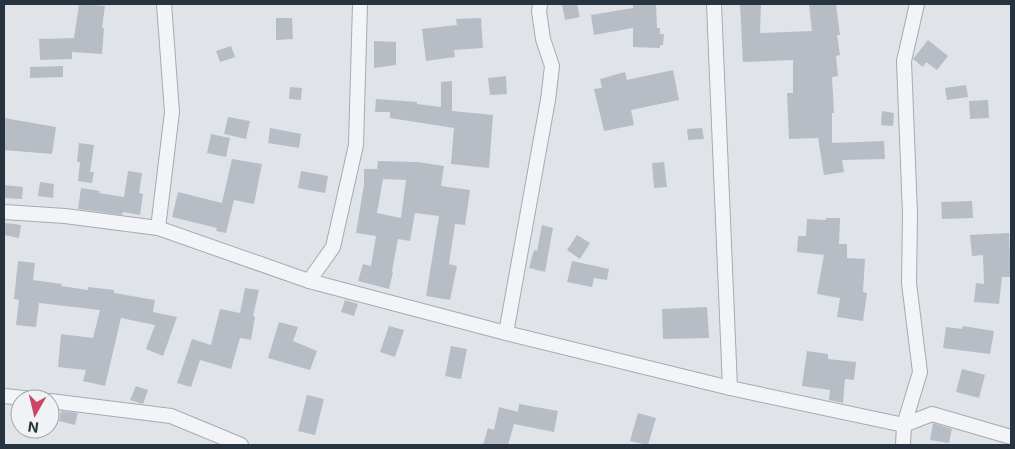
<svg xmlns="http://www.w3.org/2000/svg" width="1015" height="449" font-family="Inter,sans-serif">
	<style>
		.building { fill: #b7bdc5; fill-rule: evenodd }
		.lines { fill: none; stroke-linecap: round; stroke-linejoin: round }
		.street-casing { stroke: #a5abb3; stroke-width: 16 }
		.street { stroke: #f2f4f7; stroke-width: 14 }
	</style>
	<rect width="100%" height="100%" fill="#e0e4e9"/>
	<!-- building -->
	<g class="building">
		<path d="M79 4 105 6 102 28H104L102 54 72 52V59L40 60 39 39 74 38Z"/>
		<path d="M562 4H577L580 17 565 20Z"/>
		<path d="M633 4H656L657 28H660V34H664L663 45H660V48L633 47V28L594 35 591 15 633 8Z"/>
		<path d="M740 4H761L760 33 812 31 809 4H836L840 35H837L840 55 836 56 838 76 832 77 834 113H832V143L884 141 885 159 842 160 844 172 824 175 818 138 789 139 787 93H793V60L743 62Z"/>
		<path d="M276 18H292L293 39 276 40Z"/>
		<path d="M481 18 483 48 454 50 455 57 426 61 422 29 457 25 456 19Z"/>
		<path d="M928 40 948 56 937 70 926 62 923 67 913 59Z"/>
		<path d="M374 41 396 42V65L374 68Z"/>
		<path d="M231 46 235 57 220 62 216 51Z"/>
		<path d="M63 66V77L30 78V67Z"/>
		<path d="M673 70 679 100 631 110 634 125 604 131 594 89 602 88 600 79 625 72 627 80Z"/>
		<path d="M506 76 507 94 490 95 488 78Z"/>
		<path d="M452 81V111L493 115 489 168 451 164 454 128 390 118V112H375L376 99 417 102V104L441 107V82Z"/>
		<path d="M966 85 968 97 947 100 945 88Z"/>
		<path d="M290 87 302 88 301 100 289 99Z"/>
		<path d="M988 100 989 118 970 119 969 101Z"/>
		<path d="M882 111 894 113 893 126 881 125Z"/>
		<path d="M228 117 250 121 246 139 224 134Z"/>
		<path d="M4 118 56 127 52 154 4 150Z"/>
		<path d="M270 128 301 134 299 148 268 143Z"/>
		<path d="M702 128 704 139 688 140 687 129Z"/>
		<path d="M211 134 230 138 226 157 207 153Z"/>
		<path d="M79 143 94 145 90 172H94L92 183 78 181 80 162H77Z"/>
		<path d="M232 159 262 164 254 204 234 200 226 233 216 231 217 228 172 217 178 192 222 203Z"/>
		<path d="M378 161 417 162 444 166 441 186 470 190 465 225 455 224 449 264 457 266 450 300 426 296 439 216 415 213 410 241 398 239 392 271 393 272 389 289 358 281 363 264 371 266 376 236 356 233 364 185V169H377ZM383 179 406 180 401 218 377 213Z"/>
		<path d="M664 162 667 187 654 188 652 163Z"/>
		<path d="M128 171 142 173 139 193 143 194 140 215 123 212 122 215 78 209 81 188 100 191 99 193 124 197Z"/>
		<path d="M301 171 328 176 325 193 298 188Z"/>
		<path d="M40 182 54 184 53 198 38 196Z"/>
		<path d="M4 185 23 187 22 199 4 198Z"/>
		<path d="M972 201 973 218 942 219 941 202Z"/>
		<path d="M826 218H840L839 244H847V258L865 259 863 292 867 293 863 321 837 317 840 298 817 294 824 255 797 252 798 236H806L807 219 826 220Z"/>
		<path d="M5 223 21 225 19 238 4 235Z"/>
		<path d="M542 225 553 228 545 272 529 268 534 250 537 251Z"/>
		<path d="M1009 233 1011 277H1002L999 304 974 302 976 283 984 284 983 255 972 256 970 235Z"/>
		<path d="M577 235 590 243 580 259 567 250Z"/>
		<path d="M18 261 35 263 33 280 62 284 61 286 88 290V287L114 290V293L155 300 153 312 177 317 163 356 146 349 155 325 121 318 105 386 83 381 86 370 58 367 61 334 93 338 100 310 39 303 36 327 16 325 19 300 14 299Z"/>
		<path d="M572 261 609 269 607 280 594 278 592 287 567 282Z"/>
		<path d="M245 288 259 290 253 316 255 317 251 340 240 338 231 369 200 360 191 387 177 383 192 339 211 345 220 309 240 313Z"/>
		<path d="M345 300 358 304 354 316 341 312Z"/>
		<path d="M707 307 709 338 663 339 662 309Z"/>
		<path d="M279 322 298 327 293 341 317 351 310 370 268 358Z"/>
		<path d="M389 326 404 330 395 357 380 352Z"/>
		<path d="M963 326 994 331 990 354 943 348 946 327 962 329Z"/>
		<path d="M451 346 467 349 461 379 445 376Z"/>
		<path d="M807 351 828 354V359L856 362 854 380 845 379 843 403 829 400 830 390 802 386Z"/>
		<path d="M962 369 985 375 979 398 956 392Z"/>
		<path d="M136 386 148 390 143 404 130 400Z"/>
		<path d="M307 395 324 399 315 435 298 431Z"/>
		<path d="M519 404 558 411 554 432 514 424 508 445H483L488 428 494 430 499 407 518 412Z"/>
		<path d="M61 411 78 413 75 425 59 421Z"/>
		<path d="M638 413 656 418 648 445 630 441Z"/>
		<path d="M933 423 952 429 949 443 930 440Z"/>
	</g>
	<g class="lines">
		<!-- street casing -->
		<g class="street-casing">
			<g id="street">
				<path d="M164 4 172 112 158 228 309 281 506 333 730 388 904 425 932 414 1011 437"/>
				<path d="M714 4 730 388"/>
				<path d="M4 212 65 216 158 228"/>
				<path d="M309 281 333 247 356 145 360 4"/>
				<path d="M506 333 548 100 552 66 543 39 539 11 540 4"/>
				<path d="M4 396 33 399"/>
				<path d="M50 401 171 416 241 445"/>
				<path d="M903 445 904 425 920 372 909 283 910 214 904 61 917 4"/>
			</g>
		</g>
		<!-- street -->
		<use href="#street" class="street"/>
	</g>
	<!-- border -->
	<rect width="1015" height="449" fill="none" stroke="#283340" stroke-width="10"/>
	<!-- north arrow -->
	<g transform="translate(35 414) rotate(188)"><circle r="24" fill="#eff3f6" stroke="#9fa6ad"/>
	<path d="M0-4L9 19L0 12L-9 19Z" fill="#cd4565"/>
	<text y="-8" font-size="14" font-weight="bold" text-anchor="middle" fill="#283340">N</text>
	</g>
</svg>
